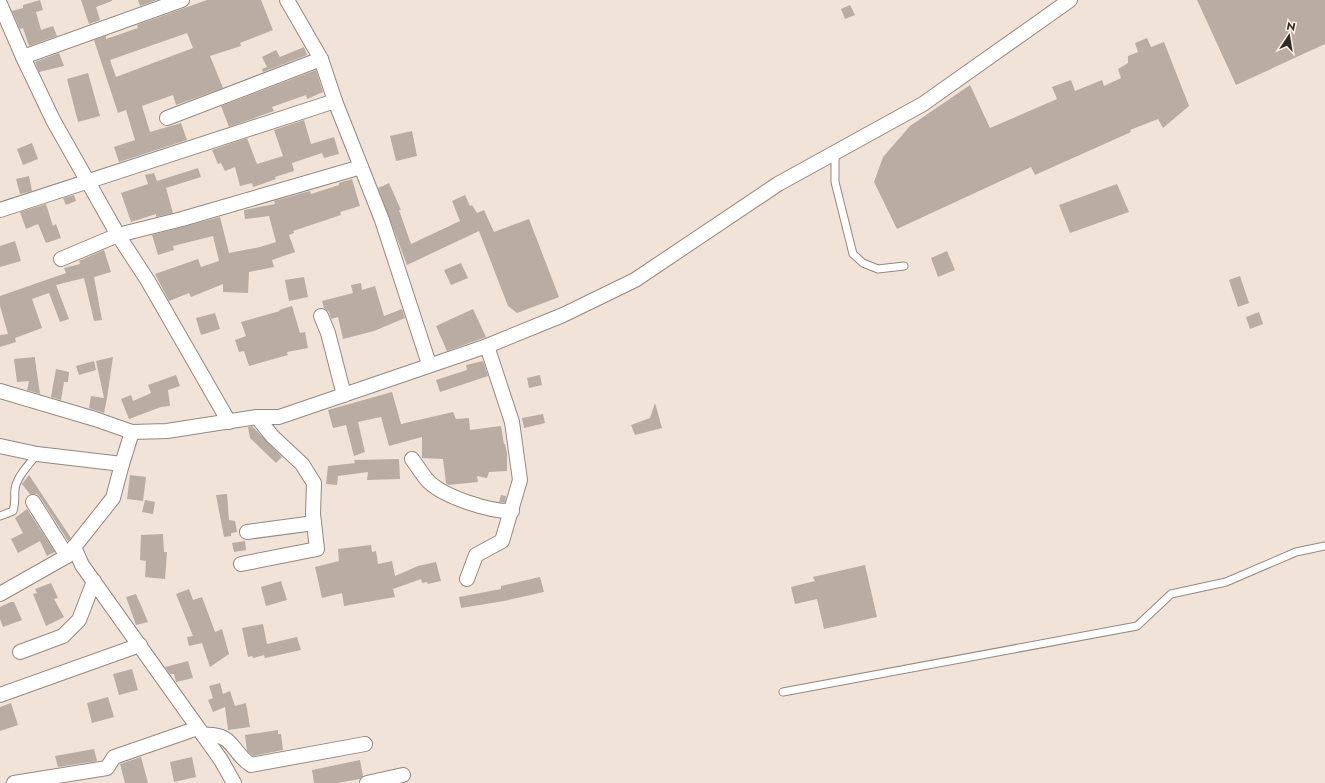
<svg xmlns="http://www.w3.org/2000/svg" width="1325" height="783" font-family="Jost,sans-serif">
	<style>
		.building { fill: #b9aca2; fill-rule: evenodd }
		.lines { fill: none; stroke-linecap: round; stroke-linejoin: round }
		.service-casing { stroke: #95887e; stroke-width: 9 }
		.minor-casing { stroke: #95887e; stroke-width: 16 }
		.service { stroke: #fff; stroke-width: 7 }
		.minor { stroke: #fff; stroke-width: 14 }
	</style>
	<rect width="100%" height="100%" fill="#f1e3d8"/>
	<!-- building -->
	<g class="building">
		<path d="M40 0 43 10 36 12 41 30 53 26 57 36 29 46 23 28 20 29 12 11 23 8V5Z"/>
		<path d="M81 0H112V1L96 7 100 20 89 24Z"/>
		<path d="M138 0H157L140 6Z"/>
		<path d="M207 0H261L273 30 240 43 241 46 210 56 223 88 176 105 173 95 142 106 150 132 181 123 187 140 119 162 114 147 135 140 126 110 118 113 94 40 106 36V39L138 28 137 25ZM187 33 193 48 116 77 110 60Z"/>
		<path d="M1197 0H1325V44L1236 85Z"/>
		<path d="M850 5 855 15 845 19 841 9Z"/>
		<path d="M1147 38 1151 47 1164 42 1189 106 1163 128 1158 119 1130 130 1131 132 1035 175 1031 167 897 229 874 182 883 157 910 126 970 85 990 128 1057 99 1052 87 1071 80 1075 91 1102 80 1104 86 1121 78 1118 69 1128 63V56L1138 52 1135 43Z"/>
		<path d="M304 47 307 55 263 72 262 69 267 67 262 57 276 50 280 57Z"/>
		<path d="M59 53 64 66 39 72 35 62Z"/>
		<path d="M316 70 323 92 307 99 306 95 272 107 274 111 229 127 221 106Z"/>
		<path d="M88 73 100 116 78 122 67 79Z"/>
		<path d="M304 120 311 144 334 137 339 154 324 158 322 153 292 163 294 171 275 177 276 179 253 187 252 183 240 186 235 167 225 171 221 163 218 164 212 150 247 138 257 164 283 156 274 130Z"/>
		<path d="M412 131 417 156 396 161 390 136Z"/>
		<path d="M32 143 38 159 23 165 17 149Z"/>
		<path d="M198 168 201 177 166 188 173 213 156 217V214L131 222 121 193 148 184 145 175 154 173 157 181Z"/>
		<path d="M29 176 32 191 20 194 16 179Z"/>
		<path d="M352 179 360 206 340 212 341 215 293 231 294 233 289 235 295 252 272 260 274 267 249 272 248 293 223 292V284L191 297 189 293 169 301 155 274 198 259 201 267 219 261 213 236 173 246 174 250 158 255 152 235 220 217 229 253 260 247 276 242 269 216 245 219 244 210 275 204 274 201 310 191 311 194 339 185V183Z"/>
		<path d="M389 183 401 210H399L411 244 460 221 452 201 465 195 470 206 472 205 477 213 484 210 494 232 529 219 559 297 517 313 508 306 479 231 407 265 378 188Z"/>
		<path d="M1117 184 1129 212 1070 233 1059 205Z"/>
		<path d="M74 195 76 201 66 205 63 198Z"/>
		<path d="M46 204 53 226 56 224 61 238 46 243 38 224 26 229 20 212Z"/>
		<path d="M15 241 21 261 0 267V246Z"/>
		<path d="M104 250 111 272 94 277 102 320 94 321 84 278 56 285 69 319 60 322 49 293 32 299 42 328 15 338 16 342 0 347V335L8 334 0 306V296L66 273 64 268 80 264 79 261Z"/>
		<path d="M947 251 955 270 938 277 931 258Z"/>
		<path d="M461 263 468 278 451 285 444 270Z"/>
		<path d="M1240 276 1249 303 1238 307 1229 280Z"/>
		<path d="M304 277 308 297 289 301 285 280Z"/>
		<path d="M361 283 362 290 375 286 384 316 402 309 405 318 374 331 343 339 338 317 331 319 329 312 324 308 322 301 353 293 351 285Z"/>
		<path d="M292 306 300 333 305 332 308 348 287 352 288 355 249 366 244 351 239 352 235 340 246 336 241 322 280 311 279 310Z"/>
		<path d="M473 309 486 337 447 351 436 326Z"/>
		<path d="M1259 312 1263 324 1250 329 1246 317Z"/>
		<path d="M215 313 220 329 201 335 196 318Z"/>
		<path d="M35 357V359L40 394 27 390 29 381 17 382 14 359Z"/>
		<path d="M113 357 107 398 104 413 89 408 91 396 104 398 96 361Z"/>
		<path d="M94 361 96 370 79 375 76 366Z"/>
		<path d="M483 361 488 376 440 392 436 380 467 370 466 365Z"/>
		<path d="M56 369 69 372 68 382H64L61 400 51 397Z"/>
		<path d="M176 375 180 386 168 390 170 406 161 407 129 419 121 399 131 395 133 401 151 393 148 385Z"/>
		<path d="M540 375 542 385 529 388 527 378Z"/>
		<path d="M392 392 401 424 453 412 456 419 469 418 470 430 501 426 504 444H505L507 453V471L489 472 487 478 477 476 478 482 448 485 446 483 443 459 422 458V437L389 446 381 417 358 422 365 452 354 456 346 425 333 428 328 410Z"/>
		<path d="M655 403 662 428 635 435 631 425 650 418Z"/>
		<path d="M543 414 545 423 524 428 522 418Z"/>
		<path d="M252 426 282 457 276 463 250 438 248 427Z"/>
		<path d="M399 459 400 479 367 480 368 472 338 476 337 485 326 484 328 466 355 463 354 460Z"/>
		<path d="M29 475 71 538 68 541 40 497 37 494H30L22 484Z"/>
		<path d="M130 475 146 477 143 501 127 499Z"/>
		<path d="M227 494 229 520 235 521 237 532 231 533V536L224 537 216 495Z"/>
		<path d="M501 495 506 496 505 502H499Z"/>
		<path d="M145 500 155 502 153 514 142 512Z"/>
		<path d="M27 509 55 552 47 556 40 541 18 553 11 539 23 533 15 518Z"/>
		<path d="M163 534 164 552H167L165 579 145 577 146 561 140 560 141 535Z"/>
		<path d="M245 541 246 550 234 552 232 543Z"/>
		<path d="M371 545 372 552 376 551 378 564 392 561 395 576 418 566 436 562 441 581 428 584 427 582 422 583 421 579 393 589 395 597 344 606 342 593 322 598 315 567 339 561 338 549Z"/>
		<path d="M865 565 877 617 824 629 817 599 795 604 791 587 815 581 813 577Z"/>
		<path d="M540 577 544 592 504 601 461 608 459 597 501 589V586Z"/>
		<path d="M281 581 287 600 266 606 261 587Z"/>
		<path d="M51 583 58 598 54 599 64 617 46 626 33 594 37 593 35 589Z"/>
		<path d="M189 589 193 600 202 597 215 632 222 629 229 654 210 667 202 643 189 646 187 637 193 636 176 594Z"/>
		<path d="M136 594 148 622 136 625 126 597Z"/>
		<path d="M11 602H14L22 620 3 627 0 619V607Z"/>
		<path d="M263 624 267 644 297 637 301 650 265 658 264 655 253 658 252 656 248 657 242 628Z"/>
		<path d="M188 661 193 678 176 682 174 674H170L165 667Z"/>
		<path d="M132 669 138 690 119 695 113 674Z"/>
		<path d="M220 683 223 694 230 691 235 706 246 703 250 727 228 730 225 707 213 712 208 700 213 698 209 686Z"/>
		<path d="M108 697 114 717 92 723 87 703Z"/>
		<path d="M11 703 18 725 0 731V707Z"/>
		<path d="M278 730V734H281L283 750 253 756 247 751 245 735Z"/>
		<path d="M94 749 97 761 58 767 55 756Z"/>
		<path d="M141 757 148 783H125L120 764Z"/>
		<path d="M192 757 196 777 174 782 170 762Z"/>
		<path d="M360 760 363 776 360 779 337 783H314L312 770Z"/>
	</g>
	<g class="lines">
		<!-- service casing -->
		<g class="service-casing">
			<g id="service">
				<path d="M835 153V182L853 254 863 263 878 269 904 266"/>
				<path d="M0 516 13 511C16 501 14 498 15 489 17 476 29 465 37 454"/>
				<path d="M783 692 1137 626 1171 594 1226 582 1296 552 1325 546"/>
			</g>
		</g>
		<!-- minor casing -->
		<g class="minor-casing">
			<g id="minor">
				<path d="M287 0 321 59 335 101 382 220 429 364"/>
				<path d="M0 4 23 57 53 120 118 235 148 281 229 422"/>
				<path d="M23 57 182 0"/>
				<path d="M167 118 321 59"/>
				<path d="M0 210 335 101"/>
				<path d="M61 259 118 235 182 219 361 167"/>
				<path d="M321 316 328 333 344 395"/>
				<path d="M0 391 95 419 132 432 167 431 257 417H279L487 346 563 315 635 280 778 184 923 104 1070 0"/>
				<path d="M0 446 37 454 122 464"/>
				<path d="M412 459C418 467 423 476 429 482 445 497 490 512 512 511"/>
				<path d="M33 502 67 556"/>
				<path d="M247 532 314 523"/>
				<path d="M74 547 82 565 221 760 234 783"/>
				<path d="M241 564 317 549 313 514 314 483 302 464 272 436 257 417"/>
				<path d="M467 579 476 555 502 541 520 480 512 422 487 346"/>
				<path d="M0 594 67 556 113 498 122 464 132 432"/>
				<path d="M20 652 63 636 79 620 94 581"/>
				<path d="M0 695 140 645"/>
				<path d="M203 735C235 733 230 751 251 765L365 744"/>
				<path d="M14 783 107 768 114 757 198 728"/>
				<path d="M367 783 403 775"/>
			</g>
		</g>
		<!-- service -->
		<use href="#service" class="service"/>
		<!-- minor -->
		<use href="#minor" class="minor"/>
	</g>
	<!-- north arrow -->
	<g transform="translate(1289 36) rotate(12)" stroke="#fef1e5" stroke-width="3" paint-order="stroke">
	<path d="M0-3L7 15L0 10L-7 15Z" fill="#2f2a26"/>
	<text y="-6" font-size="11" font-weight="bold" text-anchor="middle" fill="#2f2a26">N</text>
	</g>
</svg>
